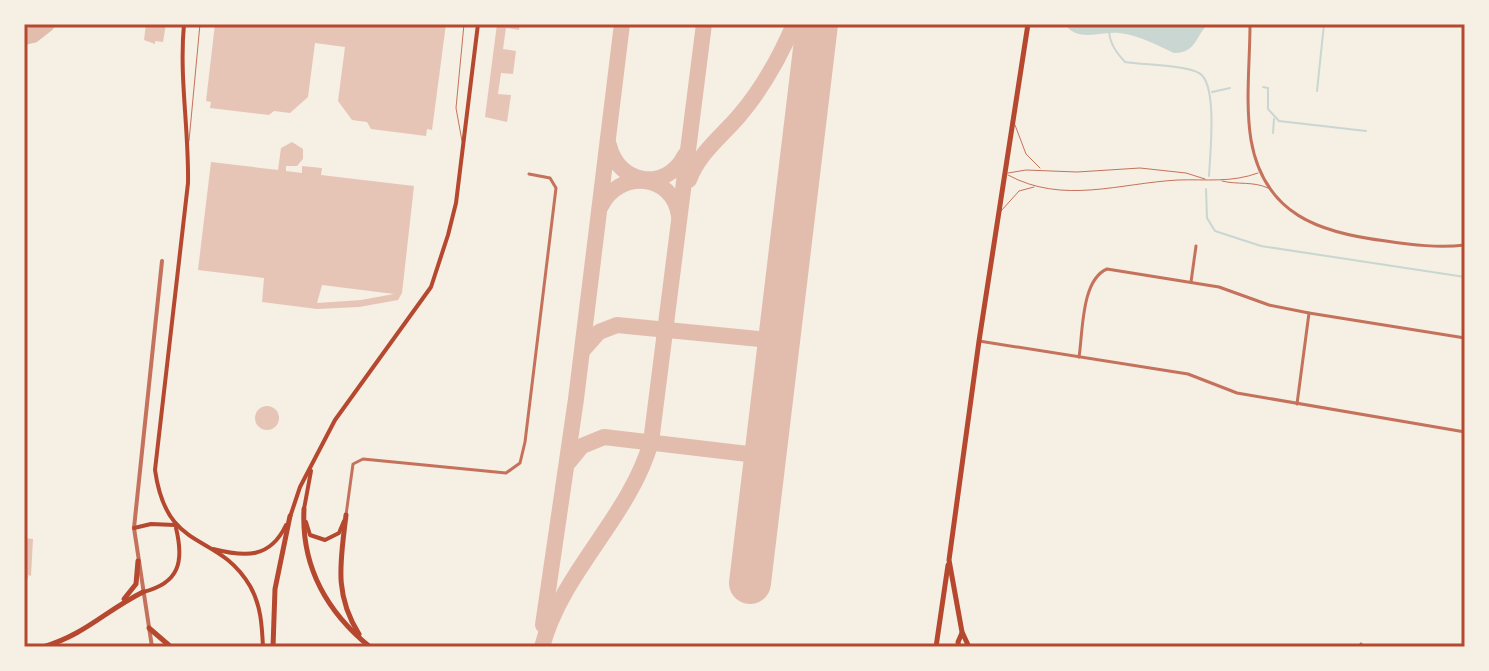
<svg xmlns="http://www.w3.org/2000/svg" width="1489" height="671" font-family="'Space Grotesk',sans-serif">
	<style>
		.water { fill: #c9d6d2 }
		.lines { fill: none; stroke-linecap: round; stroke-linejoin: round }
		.stream { stroke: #c9d6d2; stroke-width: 2 }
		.taxiway { stroke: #e2bdae; stroke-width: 16 }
		.runway { stroke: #e2bdae; stroke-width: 42 }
		.building { fill: #e6c5b7; fill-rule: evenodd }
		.service { stroke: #c5725c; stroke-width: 1 }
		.minor { stroke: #c5725c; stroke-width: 3 }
		.tertiary { stroke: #c5725c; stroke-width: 4 }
		.secondary { stroke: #b5482f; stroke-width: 4 }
		.primary { stroke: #b5482f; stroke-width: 5 }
		.neatline { fill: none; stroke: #b5482f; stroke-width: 3 }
	</style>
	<rect width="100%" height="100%" fill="#f6efe4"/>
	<!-- water -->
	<path class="water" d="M1065 24H1208C1195 37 1196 53 1174 53 1157 45 1138 35 1119 33 1102 31 1077 43 1065 24Z"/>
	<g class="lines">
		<!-- stream -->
		<g class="stream">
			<path d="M1109 31C1110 44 1116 52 1125 62 1143 65 1186 65 1199 73 1218 83 1210 154 1209 176"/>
			<path d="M1263 87 1268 88V109L1279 121 1366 131"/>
			<path d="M1317 91 1324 24"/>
			<path d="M1212 92 1230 88"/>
			<path d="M1273 133 1274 119"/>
			<path d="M1206 189 1207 218 1215 231 1261 246 1465 277"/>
		</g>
		<!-- taxiway -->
		<g class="taxiway">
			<path d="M24 37 33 35 47 24"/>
			<path d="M609 145C618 185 667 192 685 155"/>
			<path d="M689 180C699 153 721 137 739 116 762 89 780 57 794 24"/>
			<path d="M601 206C618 170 673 172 679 216"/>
			<path d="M583 350 599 332 617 325 779 341"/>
			<path d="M569 462 582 446 604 437 765 456"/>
			<path d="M543 625 576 399 622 24"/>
			<path d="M542 647C562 571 629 518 651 442L704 24"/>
		</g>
		<!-- runway -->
		<path class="runway" d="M750 583 817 24"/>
	</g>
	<!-- building -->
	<g class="building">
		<path d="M146 24H166L163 42 155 41V44L144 40Z"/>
		<path d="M215 24H322L341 27V24H446L432 130 427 129 426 136 371 129 367 122 352 120 338 101 345 47 315 43 308 97 290 113 274 111 269 115 210 108 211 102 206 101Z"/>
		<path d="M497 24H520L519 30 506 28 503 49 516 51 513 74 501 73 498 94 511 95 507 122 485 117Z"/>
		<path d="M292 142 303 149V159L297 166H286V171L302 173V166L322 168 321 175 414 186 402 293 398 300 359 307 317 309 262 302 264 278 198 270 211 162 278 170 281 148ZM322 285 394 294 361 300 317 303Z"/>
		<circle cx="267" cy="418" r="12"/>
		<path d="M24 538 33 539 31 576 28 575V579L24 578Z"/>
	</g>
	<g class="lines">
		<!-- service -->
		<g class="service">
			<path d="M1015 125 1026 154 1040 168"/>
			<path d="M189 141 200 24"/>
			<path d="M462 141 456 108 464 24"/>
			<path d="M1008 173 1026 170 1077 172 1140 168 1186 173 1205 179"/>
			<path d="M1008 175C1063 205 1120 183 1178 180 1206 179 1231 183 1258 173"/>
			<path d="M1222 181C1238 185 1253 181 1268 188"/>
			<path d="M1001 211 1019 191 1034 187"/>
		</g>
		<!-- minor -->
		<g class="minor">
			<path d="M1250 24C1250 62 1245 103 1251 140 1264 215 1320 233 1386 241 1413 245 1438 248 1465 245"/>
			<path d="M1191 282 1196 246"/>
			<path d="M979 341 1188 374 1237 393 1465 432"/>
			<path d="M1079 357C1083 332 1081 280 1107 269L1219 287 1269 305 1309 313 1465 338"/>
			<path d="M1297 404 1309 313"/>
			<path d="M346 515 353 464 363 459 506 473 520 463 525 442 556 188 550 178 529 174"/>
			<path d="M1361 644 1362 647"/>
		</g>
		<!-- tertiary -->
		<path class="tertiary" d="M152 647 134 528 162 261"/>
		<!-- secondary -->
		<g class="secondary">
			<path d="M184 24C179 77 189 130 188 183L155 470C167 555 217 530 250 586 261 605 262 626 263 647"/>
			<path d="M304 509 311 471"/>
			<path d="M290 517 300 487 335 420 431 287 448 235 456 203 478 24"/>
			<path d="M306 522 310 535 325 540 339 533 344 521"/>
			<path d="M134 528 151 524 175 525"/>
			<path d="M213 549C245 557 270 559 286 525"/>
			<path d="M143 592C180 583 184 561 176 528"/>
		</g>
		<!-- primary -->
		<g class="primary">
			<path d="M304 509C301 567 326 611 370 647"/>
			<path d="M346 515C341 560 333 593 359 634"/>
			<path d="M124 599 136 584 138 561"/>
			<path d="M149 628 171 647"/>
			<path d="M43 647C86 634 105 611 143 592"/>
			<path d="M273 647 275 589 290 516"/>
			<path d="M936 647 948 565"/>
			<path d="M959 647 958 642 962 633"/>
			<path d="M969 647 962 632 949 560 979 341 1028 24"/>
		</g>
	</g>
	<!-- border -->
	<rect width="1489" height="671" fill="none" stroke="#f6efe4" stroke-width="52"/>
	<rect x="26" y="26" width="1437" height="619" class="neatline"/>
</svg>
